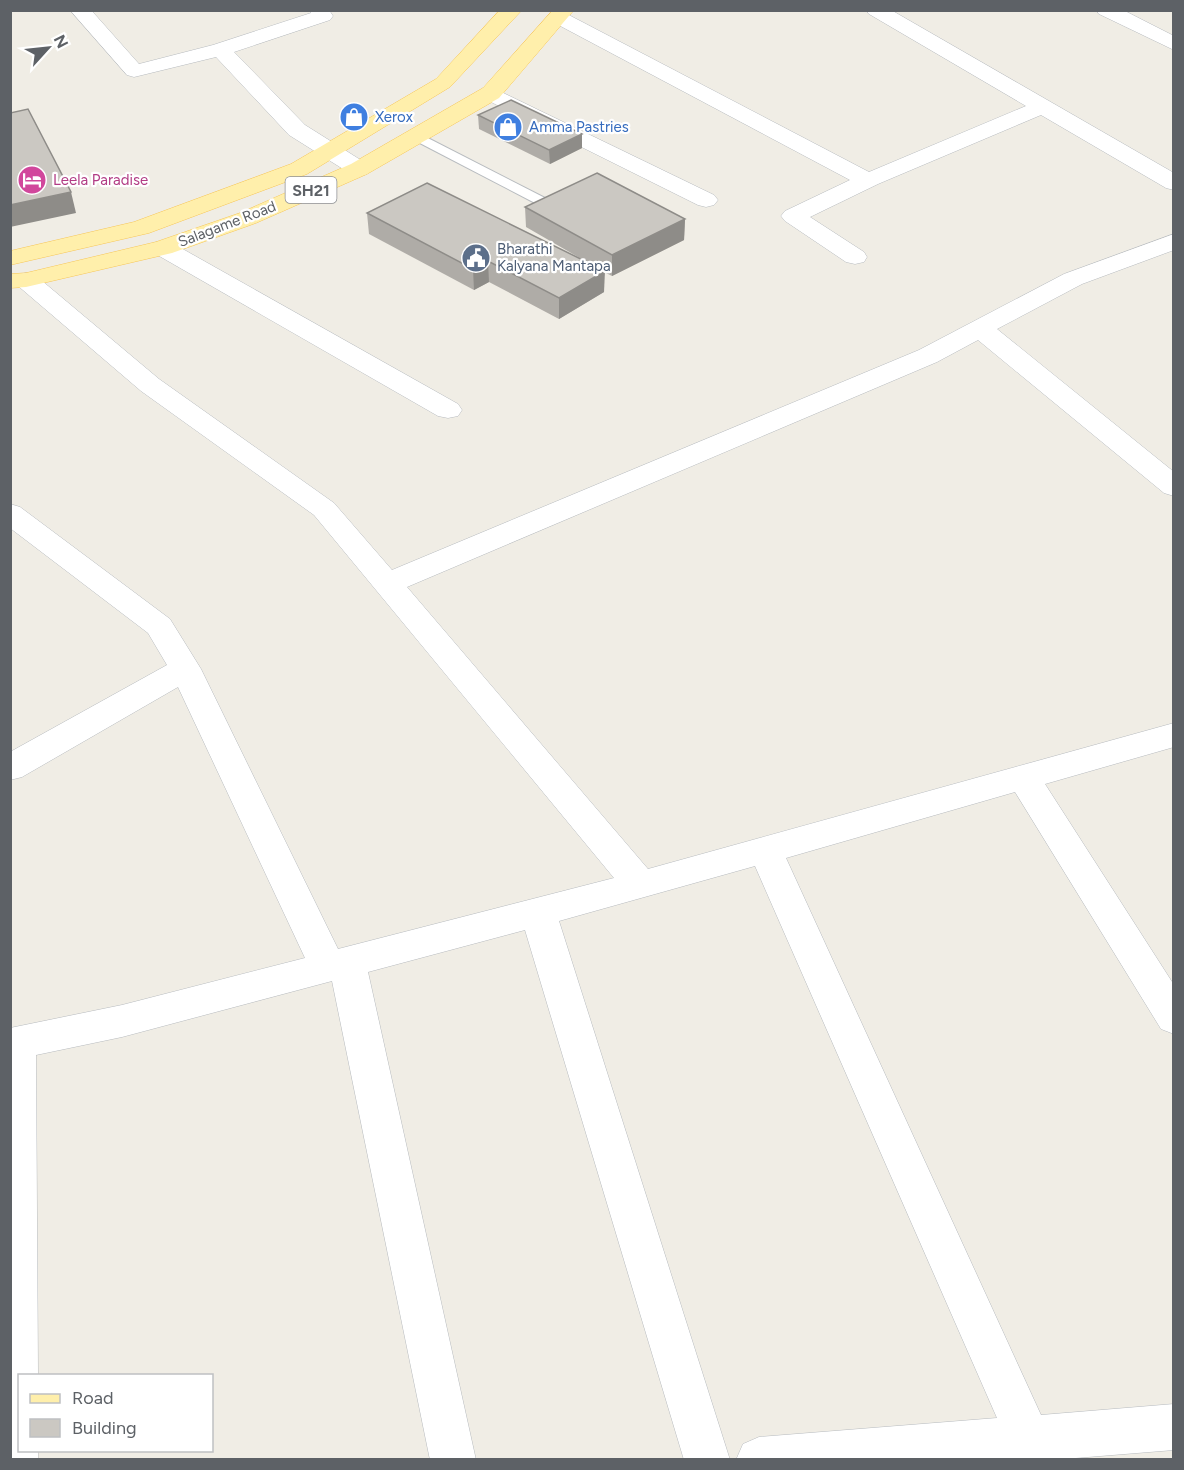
<svg xmlns="http://www.w3.org/2000/svg" width="1184" height="1470" font-family="Figtree,sans-serif">
	<style>
		.lines { fill: none; stroke-linecap: round; stroke-linejoin: round }
		.service-casing { stroke: #b7bbbf; stroke-width: 2 }
		.minor-casing { stroke: #b7bbbf; stroke-width: 1 }
		.primary-casing { stroke: #f7c657; stroke-width: 1 }
		.service { fill: #fff; fill-rule: evenodd }
		.minor { fill: #fff; fill-rule: evenodd }
		.primary { fill: #ffefab; fill-rule: evenodd }
		.wall { fill: #afaca7 }
		.shaded-wall { fill: #8e8c88 }
		.building { fill: #cbc8c2; stroke: #8e8c88; stroke-width: 1.5 }
		.labels { text-anchor: middle; stroke-width: 4.5; stroke-linejoin: round; paint-order: stroke }
		.far-shop-label { font-size: 15px; fill: #366cbe; stroke: #fff; text-anchor: start }
		.far-hotel-label { font-size: 15px; fill: #b23c85; stroke: #fff; text-anchor: start }
		.far-street-label { font-size: 15px; fill: #5d6166; stroke: #fff }
		.far-service-label { font-size: 15px; fill: #4e5e75; stroke: #fff; text-anchor: start }
		.shield { fill: #fff; stroke: #8e9094; stroke-width: 1.5 }
		.shield-label { font-size: 16px; font-weight: bold; fill: #5d6166 }
	</style>
	<rect width="100%" height="100%" fill="#f0ede5"/>
	<g class="lines">
		<!-- service casing -->
		<g class="service-casing">
			<path id="service" d="M418 133 545 198 547 201 541 205 537 204 414 140V134Z"/>
		</g>
		<!-- minor casing -->
		<g class="minor-casing">
			<g id="minor">
				<path d="M70 10H91L139 64 213 45 311 13 309 10H329L333 16 330 20 234 52 305 125 367 164 370 169 367 174 359 176 351 174 289 135 216 57 134 77 127 75Z"/>
				<path d="M866 10H891L1174 173V190L1166 188 1041 115 878 184 810 217 864 252 867 257 864 262 855 264 846 262 785 221 781 216 785 211 850 180 551 21 548 17 551 13H565L869 172 1026 106 869 14Z"/>
				<path d="M1096 10H1123L1174 36V50L1099 14Z"/>
				<path d="M491 87 714 195 718 200 714 205 706 207 698 205 483 98 480 93 483 88Z"/>
				<path d="M1174 234V250L1082 284 997 329 1174 472V496L1164 493 978 340 937 362 407 587 648 869 1174 723V747L1045 784 1174 985V1034L1161 1029 1015 792 786 858 1041 1415 1174 1404V1450L1051 1460H736L743 1444 759 1437 997 1418 755 866 559 921 730 1460H684L525 930 368 972 476 1460H430L332 981 122 1037 36 1055 38 1376H20V1450H38V1460H10V1028L122 1005 305 958 178 687 22 777 10 780V752L167 665 148 633 10 528V504L20 507 170 619 201 669 338 949 614 878 314 515 141 391 17 285 14 280 17 275 26 273 35 275 159 379 334 503 392 570 919 350 1064 274Z"/>
				<path d="M163 241 172 243 458 404 462 410 458 416 448 418 438 416 154 253 151 248 154 243Z"/>
			</g>
		</g>
		<!-- primary casing -->
		<g class="primary-casing">
			<g id="primary">
				<path d="M500 10H522L450 87 307 174 149 233 10 265V251L134 222 291 164 436 79Z"/>
				<path d="M553 10H574L499 98 367 174 256 223 172 253 26 287 10 288V274L26 273 156 242 240 213 351 164 483 88Z"/>
			</g>
		</g>
		<!-- service -->
		<use href="#service" class="service"/>
		<!-- minor -->
		<use href="#minor" class="minor"/>
		<!-- primary -->
		<use href="#primary" class="primary"/>
	</g>
	<!-- wall -->
	<g class="wall">
		<path d="M478 115 582 148 550 164 479 129Z"/>
		<path d="M525 207 685 219 684 240 612 276 604 272V292L559 319 489 282 474 290 369 234 367 213 585 261 526 227Z"/>
	</g>
	<!-- shaded-wall -->
	<g class="shaded-wall">
		<path d="M582 134V148L550 164 549 150Z"/>
		<path d="M71 192 76 213 10 227V205Z"/>
		<path d="M685 219 684 240 612 276V255Z"/>
		<path d="M488 261 489 282 474 290 473 269Z"/>
		<path d="M605 271 604 292 559 319V298Z"/>
	</g>
	<!-- building -->
	<g class="building">
		<path d="M511 100 582 134 549 150 478 115Z"/>
		<path d="M28 109 71 192 10 205V113Z"/>
		<path d="M597 173 685 219 612 255 525 207Z"/>
		<path d="M427 183 605 271 559 298 488 261 473 269 367 213Z"/>
	</g>
	<!-- icons -->
	<defs>
		<g id="shop-disc" transform="scale(1.5)"><circle r="9.5" fill="#3f7fe0" stroke="#fff"/><path d="M-5-2.5h2.3a2.7 3.5 0 0 1 5.4 0H5L5.5 6h-11ZM-1.5-2.5h3a1.5 2.3 0 0 0-3 0Z" fill="#fff"/></g>
		<g id="hotel-disc" transform="scale(1.5)"><circle r="9.5" fill="#d1479c" stroke="#fff"/><path d="M-6-4.5h1.5V1H6V5H4.5V3h-9V5H-6ZM-4 0a1.8 1.8 0 1 1 3.6 0ZM.5 0V-2.5h3Q6-2.5 6 0Z" fill="#fff"/></g>
		<g id="civic-disc" transform="scale(1.5)"><circle r="9.5" fill="#5c6f8a" stroke="#fff"/><path d="M-.6-6.5H3V-4.5H.6V-3L4-1V1h2V6H-6V1h2V-1L-.6-3ZM-1.2 2.5V6h2.4V2.5Z" fill="#fff"/></g>
	</defs>
	<g fill-rule="evenodd">
		<use href="#shop-disc" x="354" y="117"/>
		<use href="#shop-disc" x="508" y="127"/>
		<use href="#hotel-disc" x="32" y="180"/>
		<use href="#civic-disc" x="476" y="258"/>
	</g>
	<g class="labels">
		<!-- far-shop labels -->
		<g class="far-shop-label">
			<text x="375" y="122">Xerox</text>
			<text x="529" y="132">Amma Pastries</text>
		</g>
		<!-- far-hotel labels -->
		<g class="far-hotel-label">
			<text x="53" y="185">Leela Paradise</text>
		</g>
		<!-- far-street labels -->
		<g class="far-street-label">
			<text transform="translate(227 224) rotate(-21)" y="5">Salagame Road</text>
		</g>
		<!-- far-service labels -->
		<g class="far-service-label">
			<text x="497" y="254">Bharathi<tspan x="497" dy="17">Kalyana Mantapa</tspan></text>
		</g>
		<!-- shield labels -->
		<rect class="shield" x="285.5" y="177" width="51" height="26" rx="4.5"/>
		<g class="shield-label">
			<text x="311" y="196">SH21</text>
		</g>
	</g>
	<!-- border -->
	<rect width="1184" height="1470" fill="none" stroke="#5d6166" stroke-width="24"/>
	<!-- legend -->
	<rect x="18" y="1374" width="195" height="78" fill="#ffffff" stroke="#bec0c2" stroke-width="1.5"/>
	<rect x="30" y="1394" width="30" height="9" fill="#ffefab" stroke="#bec0c2" stroke-width="1.5"/>
	<text x="72" y="1404" font-size="18" fill="#5d6166">Road</text>
	<rect x="30" y="1419" width="30" height="18" fill="#cbc8c2" stroke="#bec0c2" stroke-width="1.5"/>
	<text x="72" y="1434" font-size="18" fill="#5d6166">Building</text>
	<!-- north arrow -->
	<g transform="translate(48 48) rotate(63)" stroke="#ffffff" stroke-width="4.5" paint-order="stroke">
	<path d="M0-4.5L10 22L0 15L-10 22Z" fill="#5d6166"/>
	<text y="-9" font-size="16" font-weight="bold" text-anchor="middle" fill="#5d6166">N</text>
	</g>
</svg>
